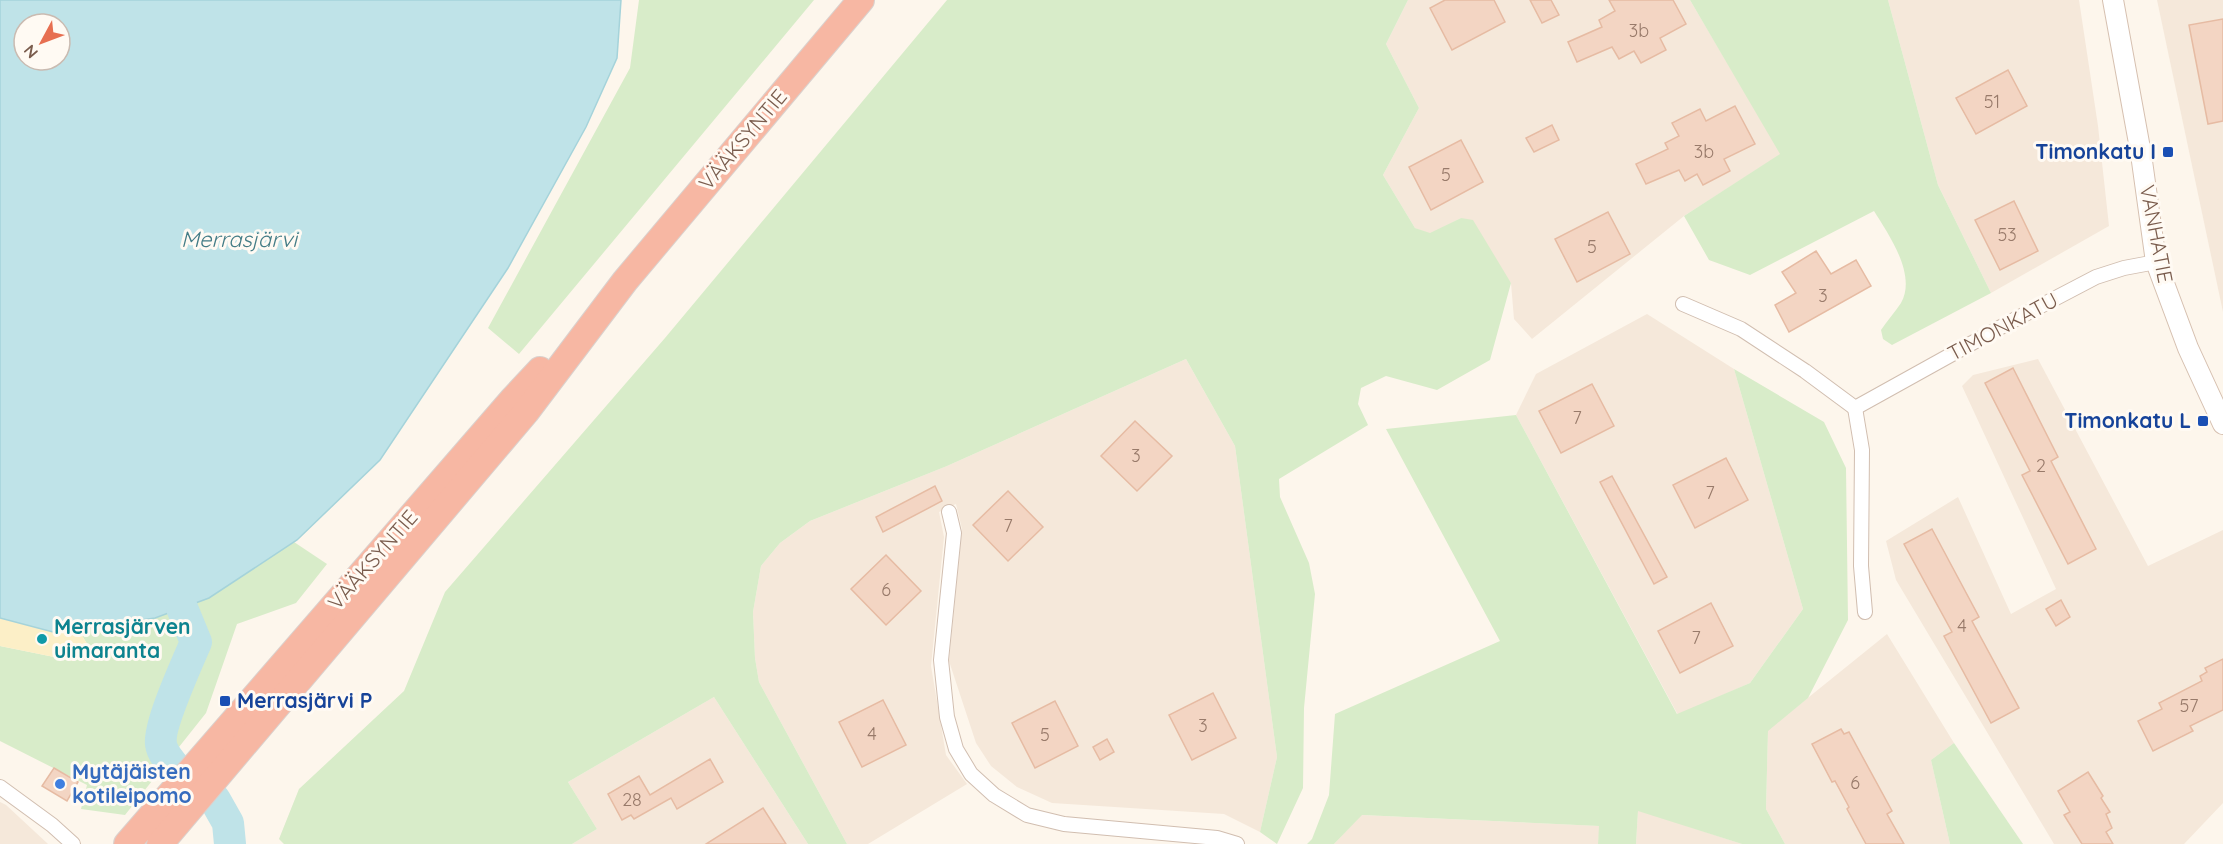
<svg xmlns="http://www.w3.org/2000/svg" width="2223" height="844" font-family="Quicksand,sans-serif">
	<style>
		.residential { fill: #f5e8da }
		.green { fill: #d8ecc9 }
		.sand { fill: #fcefc7 }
		.water { fill: #bfe3e8; stroke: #a5d3da; stroke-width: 1.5; fill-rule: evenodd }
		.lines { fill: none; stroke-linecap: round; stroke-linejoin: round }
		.river { stroke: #bfe3e8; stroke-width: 32 }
		.building { fill: #f3d5c3; stroke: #e6bba3; stroke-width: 1.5 }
		.street-casing { stroke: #d1beb0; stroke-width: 16 }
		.secondary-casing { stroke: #d6c0b0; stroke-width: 22 }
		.highway-casing { stroke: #dad1cd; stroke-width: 28 }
		.street { stroke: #fff; stroke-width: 14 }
		.secondary { stroke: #fff; stroke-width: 20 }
		.highway { stroke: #f7b7a3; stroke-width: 26 }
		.transit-dot { fill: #1a4fb4; stroke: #fffaf3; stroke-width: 2 }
		.culture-dot { fill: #0f9aa8; stroke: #fffaf3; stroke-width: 2 }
		.shop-dot { fill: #3f7fe0; stroke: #fffaf3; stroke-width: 2 }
		.labels { text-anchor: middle; stroke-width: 6; stroke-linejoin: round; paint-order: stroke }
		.number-label { font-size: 18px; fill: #987a6a }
		.street-label { font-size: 21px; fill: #7a5c4d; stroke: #fffaf3 }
		.transit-label { font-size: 21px; font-weight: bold; fill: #164399; stroke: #fffaf3; text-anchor: end }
		.culture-label { font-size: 21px; font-weight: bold; fill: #0d838f; stroke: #fffaf3; text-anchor: start }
		.shop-label { font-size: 21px; font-weight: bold; fill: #366cbe; stroke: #fffaf3; text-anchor: start }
		.water-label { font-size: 22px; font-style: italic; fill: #437c86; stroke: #fffaf3 }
	</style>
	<rect width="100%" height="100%" fill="#fdf6ec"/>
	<!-- residential -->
	<g class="residential">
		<path d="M1408 0H1690L1781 154 1684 216 1532 339 1514 319 1511 283 1461 218 1430 234 1415 228 1383 175 1419 108 1386 44Z"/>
		<path d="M1888 0H2079L2098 126 2109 226 1991 293 1938 185Z"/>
		<path d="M2157 0H2223V312Z"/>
		<path d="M1647 314 1734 369 1803 609 1750 683 1678 715 1516 415 1536 374Z"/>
		<path d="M1186 359 1235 446 1277 757 1260 832 1224 814 1052 803 1017 787 991 766 976 743 949 661 962 529 956 504 939 512 944 537 931 666 946 755 967 784 868 844H847L759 682 755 658 753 612 761 566 780 543 810 521 947 466Z"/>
		<path d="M2038 359 2148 566 2223 530V803L2184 844H2054L1896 580 1886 541 1958 497 2011 614 2056 589 1962 386 1973 375Z"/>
		<path d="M1887 634 1954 743 1931 760 1950 844H1785L1766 809 1768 730Z"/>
		<path d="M714 697 808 844H572L597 829 568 782Z"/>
		<path d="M0 802 6 805 48 844H0Z"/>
		<path d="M1638 810 1742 844H1636Z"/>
		<path d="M1361 815 1600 826 1598 844H1334Z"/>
	</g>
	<!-- green -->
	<g class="green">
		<path d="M639 0H814L519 354 488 328 630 68Z"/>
		<path d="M947 0H1408L1386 44 1419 108 1383 175 1415 228 1430 233 1461 218 1473 220 1511 283 1490 360 1437 390 1386 376 1361 388 1358 404 1368 425 1279 479 1280 497 1309 563 1315 594 1304 708 1303 788 1277 844 1260 832 1277 757 1235 446 1186 359 947 466 810 521 780 543 761 566 753 612 755 658 759 682 847 844H808L714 697 568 782 597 829 572 844H284L279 839 299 789 404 691 445 592 665 338Z"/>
		<path d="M1690 0H1888L1938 185 1991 293 1892 345 1883 339 1881 330C1887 321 1895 312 1901 303 1917 275 1889 235 1874 211L1750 275 1709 260 1684 216 1780 154Z"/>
		<path d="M1734 369 1824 422 1846 468 1848 620 1808 698 1768 731 1766 809 1785 844H1742L1638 811 1636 844H1598L1599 826 1362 815 1334 844H1307L1312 839 1329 795 1335 714 1500 641 1386 429 1516 415 1677 714 1750 683 1803 609Z"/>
		<path d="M294 542 327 564 296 603 237 624 206 713 125 815 81 809 87 785 0 741V646L74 661 89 647 78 629 155 618 209 598Z"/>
		<path d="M1954 743 2023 844H1950L1931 760Z"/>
	</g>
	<!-- sand -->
	<path class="sand" d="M0 618 53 632 78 629 89 647 74 661 0 646Z"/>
	<!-- water -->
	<path class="water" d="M0 0H621L617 58 586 127 508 268 380 460 297 540 209 598 155 618 53 632 0 618ZM24 24H60V60H24Z"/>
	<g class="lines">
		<!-- river -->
		<g class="river">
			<path d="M175 768C170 761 162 753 161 744 158 726 188 661 196 642L182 608"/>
			<path d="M215 800 228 823 230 844"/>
		</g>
	</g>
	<!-- building -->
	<g class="building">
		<path d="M1445 0H1494L1505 22 1452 50 1430 8Z"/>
		<path d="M1530 0H1551L1559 15 1542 23Z"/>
		<path d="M1609 0H1673L1686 24 1660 38 1666 50 1641 63 1634 51 1619 59 1612 47 1577 62 1568 42 1602 27 1599 20 1615 11Z"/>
		<path d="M2223 19V121L2208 124 2189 25Z"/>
		<path d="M2008 70 2027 106 1976 134 1956 98Z"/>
		<path d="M1735 106 1755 144 1724 159 1730 171 1703 185 1697 174 1685 181 1679 170 1646 184 1636 164 1668 149 1665 143 1679 136 1672 123 1700 109 1706 121Z"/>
		<path d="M1552 125 1559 140 1534 152 1526 138Z"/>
		<path d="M1461 140 1483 182 1431 210 1409 167Z"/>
		<path d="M2014 201 2038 251 2000 270 1975 220Z"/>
		<path d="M1608 212 1630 254 1577 282 1555 239Z"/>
		<path d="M1816 251 1831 274 1856 260 1871 286 1789 332 1775 305 1796 293 1782 272Z"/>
		<path d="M2013 368 2058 457 2051 461 2096 549 2068 564 2022 475 2030 471 1985 383Z"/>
		<path d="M1592 384 1614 426 1561 453 1539 411Z"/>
		<path d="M1135 421 1172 456 1137 491 1101 456Z"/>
		<path d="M1726 458 1748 500 1695 528 1673 485Z"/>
		<path d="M1612 476 1667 577 1654 584 1600 482Z"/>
		<path d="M935 486 942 501 883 532 876 517Z"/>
		<path d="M1008 491 1043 527 1008 561 973 525Z"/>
		<path d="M1932 529 1979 617 1972 621 2019 708 1991 723 1944 636 1952 632 1904 544Z"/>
		<path d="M886 555 921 591 886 625 851 589Z"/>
		<path d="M2061 600 2070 617 2056 626 2046 609Z"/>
		<path d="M1711 603 1733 646 1680 673 1658 631Z"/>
		<path d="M2223 659V710L2190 726 2193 731 2153 751 2138 721 2162 709 2159 703 2202 681 2200 676 2207 672 2205 668Z"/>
		<path d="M1213 693 1236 738 1192 760 1169 715Z"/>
		<path d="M883 700 906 745 862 767 839 722Z"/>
		<path d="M1055 701 1078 746 1035 768 1012 723Z"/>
		<path d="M1841 729 1844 734 1849 732 1892 811 1887 814 1904 844H1866L1847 809 1849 807 1835 781 1832 782 1812 744Z"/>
		<path d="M1107 739 1114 752 1100 760 1093 747Z"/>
		<path d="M710 759 723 782 677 809 671 798 634 819 631 815 622 820 608 794 639 776 650 795Z"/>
		<path d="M54 768 78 782 67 801 42 786Z"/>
		<path d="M2088 772 2103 796 2101 798 2110 812 2106 814 2112 828 2106 832 2113 844H2082L2064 815 2070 812 2058 791Z"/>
		<path d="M763 808 786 844H706Z"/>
	</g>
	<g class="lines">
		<!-- street casing -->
		<g class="street-casing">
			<g id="street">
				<path d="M1683 304 1741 329 1805 371 1855 408 2010 322 2096 277 2124 268 2156 262"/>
				<path d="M1855 408 1862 450 1861 566 1865 612"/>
				<path d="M949 512 954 533 941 660 947 717 956 749 971 774 994 795 1027 815 1064 824 1217 838 1237 844"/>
				<path d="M0 787 52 825 73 844"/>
			</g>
		</g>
		<!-- secondary casing -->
		<g class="secondary-casing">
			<path id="secondary" d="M2113 0 2141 154 2156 262 2188 348 2223 424"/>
		</g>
		<!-- highway casing -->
		<g class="highway-casing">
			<g id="highway">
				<path d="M127 844 513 399 540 370"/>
				<path d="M160 844 526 412 625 281 861 0"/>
			</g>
		</g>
		<!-- street -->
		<use href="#street" class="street"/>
		<!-- secondary -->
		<use href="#secondary" class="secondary"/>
		<!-- highway -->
		<use href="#highway" class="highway"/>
	</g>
	<!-- markers -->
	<g class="transit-dot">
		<rect x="2162" y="146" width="12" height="12" rx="3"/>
		<rect x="2197" y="415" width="12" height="12" rx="3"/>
		<rect x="219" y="695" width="12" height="12" rx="3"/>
	</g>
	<circle class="culture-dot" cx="42" cy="639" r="6"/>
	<circle class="shop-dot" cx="60" cy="784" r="6"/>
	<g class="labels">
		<!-- number labels -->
		<g class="number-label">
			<text x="1639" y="37">3b</text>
			<text x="1992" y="108">51</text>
			<text x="1704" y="158">3b</text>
			<text x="1446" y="181">5</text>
			<text x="2007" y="241">53</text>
			<text x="1592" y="253">5</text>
			<text x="1823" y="302">3</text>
			<text x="1577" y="424">7</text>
			<text x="1136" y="462">3</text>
			<text x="2041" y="472">2</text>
			<text x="1710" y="499">7</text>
			<text x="1008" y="532">7</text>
			<text x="886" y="596">6</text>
			<text x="1962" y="632">4</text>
			<text x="1696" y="644">7</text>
			<text x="2189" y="712">57</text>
			<text x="1203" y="732">3</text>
			<text x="872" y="740">4</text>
			<text x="1045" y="741">5</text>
			<text x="1855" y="789">6</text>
			<text x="632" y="806">28</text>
		</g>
		<!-- street labels -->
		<g class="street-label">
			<text transform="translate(743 140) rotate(-50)" y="7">VÄÄKSYNTIE</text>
			<text transform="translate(2156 234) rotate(79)" y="7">VANHATIE</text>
			<text transform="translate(2003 327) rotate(-28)" y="7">TIMONKATU</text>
			<text transform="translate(373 560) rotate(-49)" y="7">VÄÄKSYNTIE</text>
		</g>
		<!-- transit labels -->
		<g class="transit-label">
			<text x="2156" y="159">Timonkatu I</text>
			<text x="2191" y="428">Timonkatu L</text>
			<text x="237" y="708" text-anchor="start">Merrasjärvi P</text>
		</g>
		<!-- culture labels -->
		<g class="culture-label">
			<text x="54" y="634">Merrasjärven<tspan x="54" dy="24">uimaranta</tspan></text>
		</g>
		<!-- shop labels -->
		<g class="shop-label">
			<text x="72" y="779">Mytäjäisten<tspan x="72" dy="24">kotileipomo</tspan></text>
		</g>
		<!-- water labels -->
		<g class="water-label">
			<text x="239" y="247">Merrasjärvi</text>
		</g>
	</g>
	<!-- north arrow -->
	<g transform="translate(42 42) rotate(229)"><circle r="28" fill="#fffaf3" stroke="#cabbb1" stroke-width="1.5"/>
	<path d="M0-4.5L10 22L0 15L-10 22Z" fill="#e76f51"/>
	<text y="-9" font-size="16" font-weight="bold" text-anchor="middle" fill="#7a5c4d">N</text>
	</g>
</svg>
